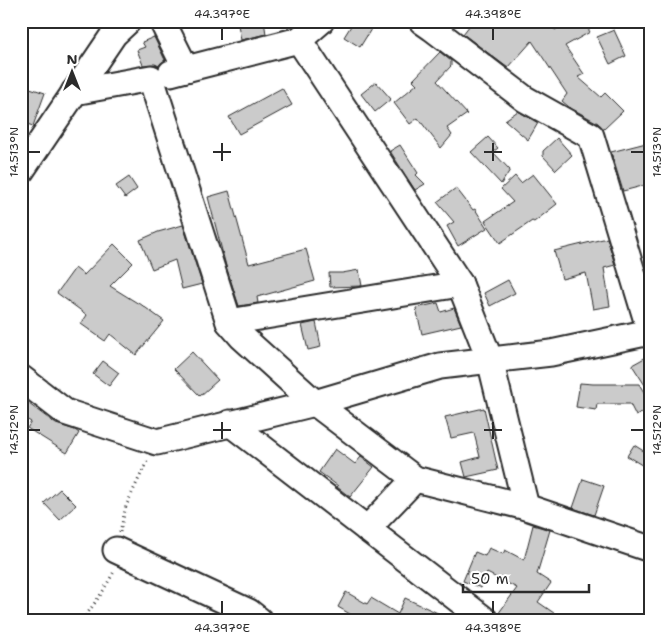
<svg xmlns="http://www.w3.org/2000/svg" width="671" height="641" font-family="'Shantell Sans',sans-serif">
	<style>
		.building { fill: #cbcbcb; stroke: #2b2b2b }
		.lines { fill: none; stroke-linecap: round; stroke-linejoin: round }
		.minor-casing { stroke: #2b2b2b; stroke-width: 29 }
		.path { stroke: #2b2b2b; stroke-width: 3; stroke-dasharray: 1 4; stroke-linecap: butt }
		.minor { stroke: #fff; stroke-width: 25 }
		.ticks { fill: none; stroke: #2b2b2b; stroke-width: 2 }
		.neatline { fill: none; stroke: #2b2b2b; stroke-width: 2 }
		.ticks-label { font-size: 12px; text-anchor: middle; fill: #2b2b2b }
	</style>
	<rect width="100%" height="100%" fill="#fff"/>
	<filter id="ink" filterUnits="userSpaceOnUse"><feTurbulence type="fractalNoise" baseFrequency=".02" numOctaves="2"/><feDisplacementMap in="SourceGraphic" scale="10" xChannelSelector="R" yChannelSelector="G"/><feConvolveMatrix kernelMatrix="1 2 1 2 8 2 1 2 1" color-interpolation-filters="sRGB"/></filter>
	<g filter="url(#ink)">
		<!-- building -->
		<g class="building">
			<path d="M255 21H264L266 34 241 40 238 25Z"/>
			<path d="M354 21H376L360 47 344 37Z"/>
			<path d="M473 21H550L555 30 570 21H583L590 32 565 46 584 74 578 77 601 97 605 93 623 111 603 130 598 123 569 107 562 101 567 94 532 41 508 68 463 34Z"/>
			<path d="M614 30 626 56 610 64 597 37Z"/>
			<path d="M154 37 165 60 161 63 159 66 155 64 143 65 137 50 145 47 142 42Z"/>
			<path d="M440 52 451 61V66L437 81 467 114 447 128 452 135 441 148 418 118 410 124 394 103 417 84 413 80Z"/>
			<path d="M376 82 391 99 375 112 361 94Z"/>
			<path d="M21 85 45 93 33 126 21 122Z"/>
			<path d="M282 88 292 105 239 134 229 117Z"/>
			<path d="M518 111 538 123 528 140 505 120Z"/>
			<path d="M488 137 498 148 493 152 510 170 501 184 471 152Z"/>
			<path d="M557 138 572 155 556 170 543 156V151Z"/>
			<path d="M650 142V184L623 191 611 152Z"/>
			<path d="M400 145 418 173 416 175 425 184 415 190 390 151Z"/>
			<path d="M533 174 557 204 534 222 532 221 500 243 485 221 513 202 501 189 515 176 521 183Z"/>
			<path d="M129 177 137 189 125 198 116 186Z"/>
			<path d="M456 188 473 210 475 209 487 228 458 246 447 226 454 222 437 202Z"/>
			<path d="M229 191 249 264 306 249 315 281 257 297 258 303 239 306 226 266 208 197Z"/>
			<path d="M183 225 202 284 182 289 175 260 152 269 140 240 158 232Z"/>
			<path d="M607 238 615 265 604 268 610 306 593 309 586 273 562 279 554 251Z"/>
			<path d="M114 244 133 263 110 286 139 304V303L164 321 136 355 110 334 105 341 81 324 87 315 57 293 75 268 84 275Z"/>
			<path d="M359 270 362 286 330 287 329 273H342Z"/>
			<path d="M508 280 515 293 490 306 484 293Z"/>
			<path d="M438 303 441 312 454 308 461 325 422 334 416 308Z"/>
			<path d="M316 322 321 347 308 350 302 325Z"/>
			<path d="M192 352 218 380 200 396 174 369Z"/>
			<path d="M650 355V393L632 365Z"/>
			<path d="M103 361 119 373 109 386 93 374Z"/>
			<path d="M580 383 593 384H639L650 402V408L636 416 630 404H597L596 410 576 407Z"/>
			<path d="M21 398 56 424 75 430 79 433 67 453 27 428 31 422 21 416Z"/>
			<path d="M484 408 498 470 466 477 462 462 480 457 474 433 451 438 445 417Z"/>
			<path d="M634 445 650 455V459L645 467 627 456Z"/>
			<path d="M335 449 355 464 361 457 374 467 350 497 337 487 338 486 319 472Z"/>
			<path d="M583 479 604 486 594 515 573 508Z"/>
			<path d="M60 489 76 505 60 520 44 503Z"/>
			<path d="M533 525 550 530 537 574 551 583 538 602 564 620H499L498 614 517 588 487 573 481 588 463 581 475 552 485 556 489 548 503 554 505 550 524 560Z"/>
			<path d="M346 592 367 604 371 598 398 614 405 598 453 620H360L338 607Z"/>
		</g>
		<g class="lines">
			<!-- minor casing -->
			<g class="minor-casing">
				<g id="minor">
					<path d="M162 21 186 69 171 73"/>
					<path d="M321 21 299 40 460 284 490 360 526 507"/>
					<path d="M422 21 432 28 525 99 591 136 650 331"/>
					<path d="M186 69 299 40"/>
					<path d="M74 92 151 78 229 322 242 337 315 403 415 479 526 507 650 549"/>
					<path d="M21 171 114 34 128 21"/>
					<path d="M229 322 460 284"/>
					<path d="M21 378 65 412 157 442 315 403 440 366 551 353 650 332"/>
					<path d="M230 423 485 620"/>
					<path d="M367 529 415 479"/>
					<path d="M116 550 249 612 259 620"/>
				</g>
			</g>
			<!-- path -->
			<g class="path">
				<path d="M120 532 126 506 148 459"/>
				<path d="M83 620 103 591 115 570"/>
			</g>
			<!-- minor -->
			<use href="#minor" class="minor"/>
		</g>
	</g>
	<!-- ticks -->
	<path class="ticks" d="M222 28V40M493 28V40M222 143V161M493 143V161M28 152H40M213 152H231M484 152H502M631 152H644M222 422V439M493 422V439M28 430H40M213 430H231M484 430H502M631 430H644M222 601V614M493 601V614"/>
	<!-- margin -->
	<rect width="671" height="641" fill="none" stroke="#fff" stroke-width="55"/>
	<!-- north arrow -->
	<g transform="translate(72 72)" stroke="#ffffff" stroke-width="4" paint-order="stroke">
	<path d="M0-4L9 19L0 12L-9 19Z" fill="#2b2b2b"/>
	<text y="-8" font-size="14" font-weight="bold" text-anchor="middle" fill="#2b2b2b">N</text>
	</g>
	<!-- scale -->
	<path d="M463 584v8h126v-8" fill="none" stroke="#2b2b2b" stroke-width="2.5"/>
	<text x="471" y="584" font-size="15" fill="#2b2b2b" stroke="#ffffff" stroke-width="4" paint-order="stroke">50 m</text>
	<rect x="28" y="28" width="616" height="586" class="neatline"/>
	<g class="ticks-label">
		<text x="222" y="18">44.397°E</text>
		<text x="493" y="18">44.398°E</text>
		<text transform="translate(14 152) rotate(-90)" y="4">14.513°N</text>
		<text transform="translate(657 152) rotate(-90)" y="4">14.513°N</text>
		<text transform="translate(14 430) rotate(-90)" y="4">14.512°N</text>
		<text transform="translate(657 430) rotate(-90)" y="4">14.512°N</text>
		<text x="222" y="632">44.397°E</text>
		<text x="493" y="632">44.398°E</text>
	</g>
</svg>
